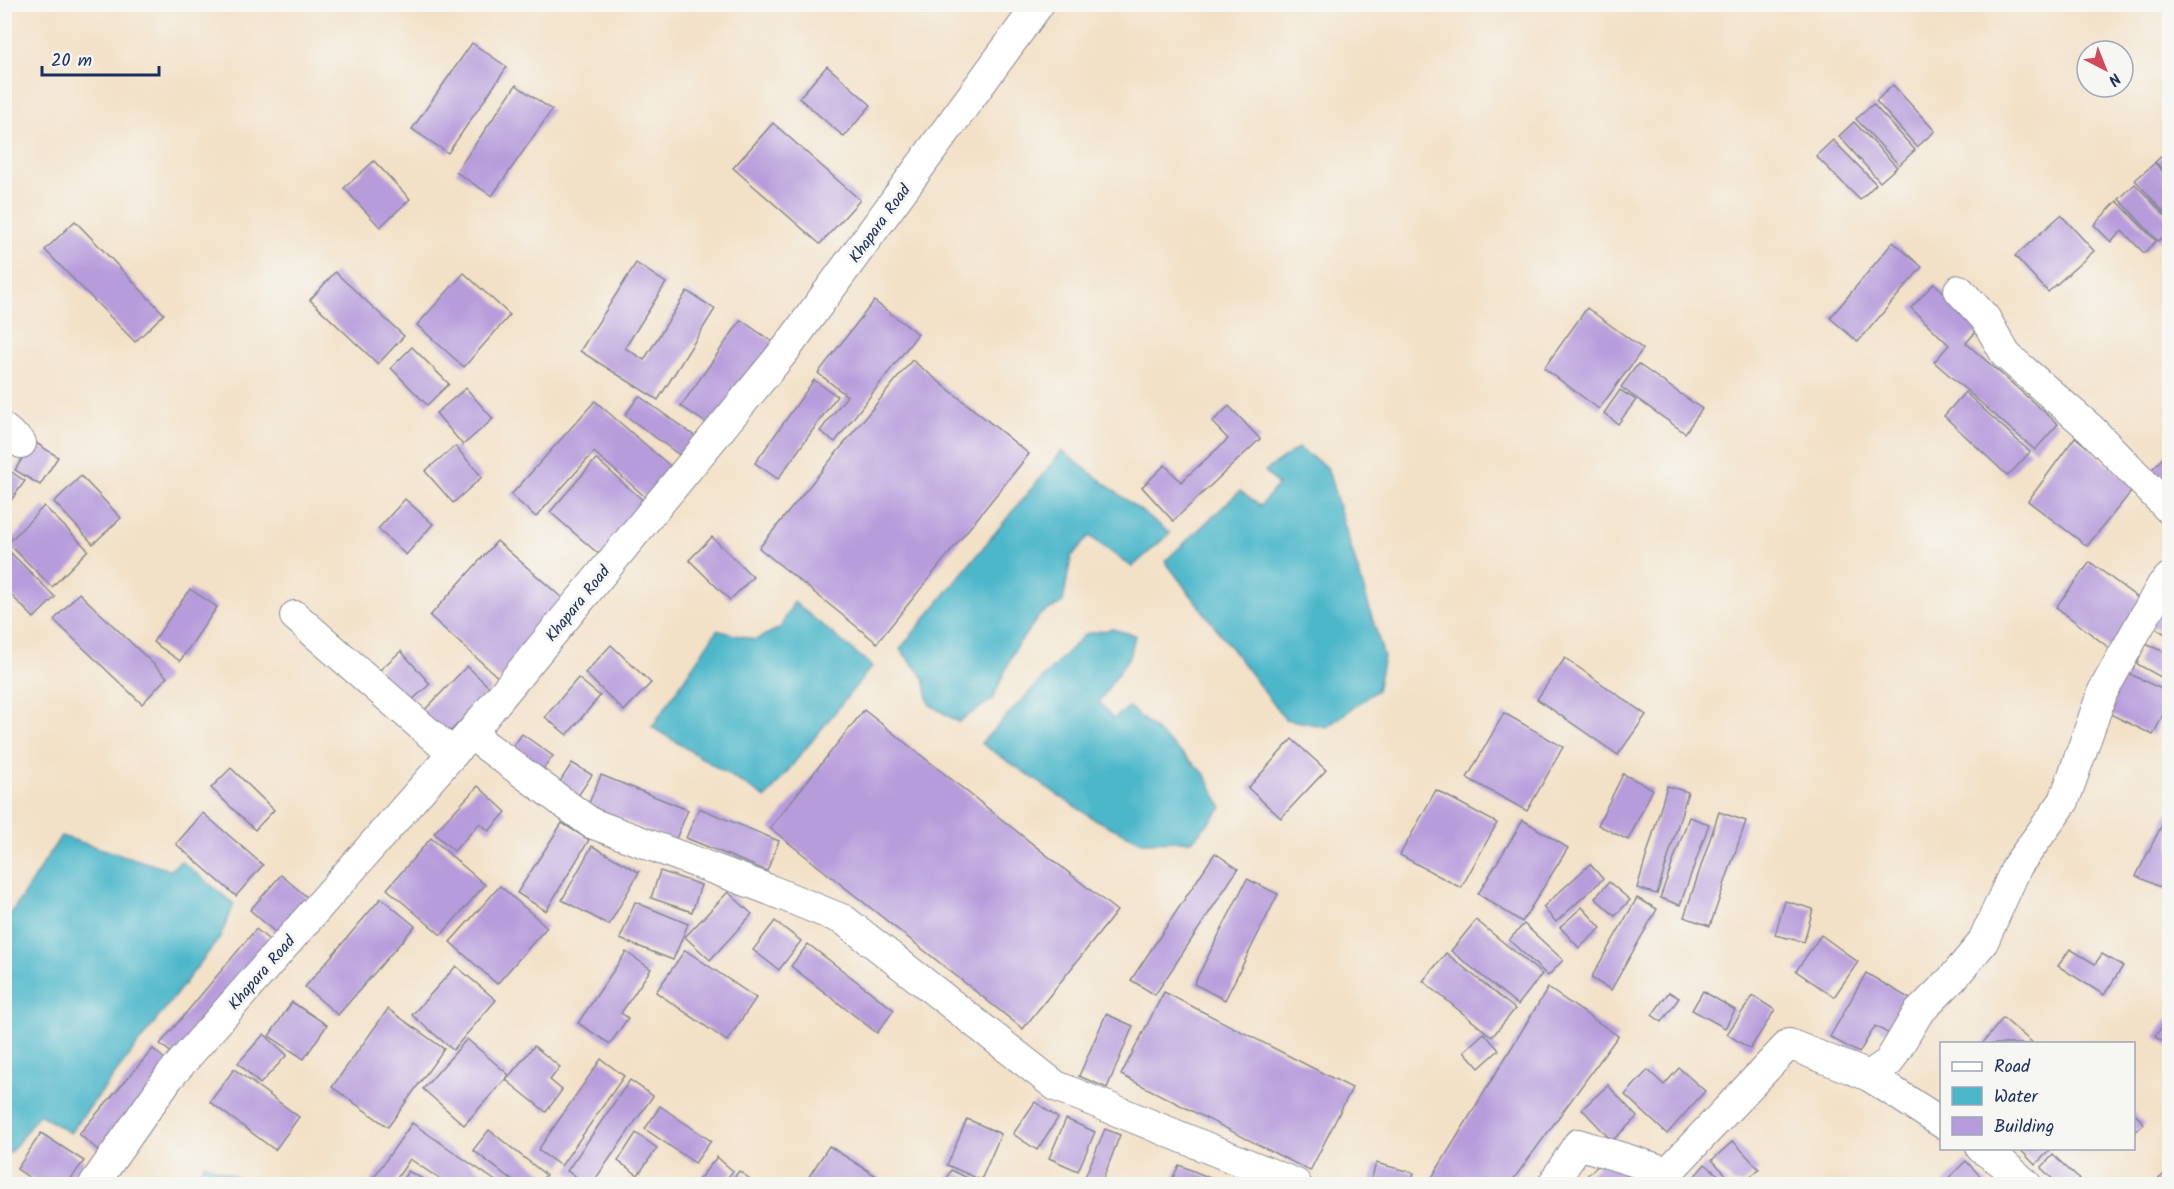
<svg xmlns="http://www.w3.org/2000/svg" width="2174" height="1189" font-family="Kalam,sans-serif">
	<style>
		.water { fill: #4db7ca; stroke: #347394; stroke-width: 1.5 }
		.building { fill: #b79cdc }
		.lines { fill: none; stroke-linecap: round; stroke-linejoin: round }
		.minor-casing { stroke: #878892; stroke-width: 32 }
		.minor { stroke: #fff; stroke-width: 30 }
		.labels { text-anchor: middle; stroke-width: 6; stroke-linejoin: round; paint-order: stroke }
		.street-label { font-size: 16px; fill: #1b2f5e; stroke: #f6f6f2 }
	</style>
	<rect width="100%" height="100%" fill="#f6f6f2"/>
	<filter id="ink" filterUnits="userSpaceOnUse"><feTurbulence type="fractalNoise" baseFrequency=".0167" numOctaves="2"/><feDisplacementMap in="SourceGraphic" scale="12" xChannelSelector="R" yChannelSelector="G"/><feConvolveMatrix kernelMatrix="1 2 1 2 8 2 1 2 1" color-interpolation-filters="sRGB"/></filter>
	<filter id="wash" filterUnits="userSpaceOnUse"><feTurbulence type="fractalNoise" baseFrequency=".008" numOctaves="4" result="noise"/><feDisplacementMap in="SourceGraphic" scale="24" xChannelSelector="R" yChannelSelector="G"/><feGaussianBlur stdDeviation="1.35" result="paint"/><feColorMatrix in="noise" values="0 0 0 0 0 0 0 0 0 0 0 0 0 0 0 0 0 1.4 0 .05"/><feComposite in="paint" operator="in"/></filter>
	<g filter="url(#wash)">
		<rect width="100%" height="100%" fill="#f3e1c7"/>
		<!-- water -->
		<g class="water">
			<path d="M1298 448 1327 467 1384 657 1377 690 1327 727 1285 719 1165 561 1240 491 1260 506 1278 485 1265 471Z"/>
			<path d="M1062 451 1170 533 1132 567 1089 536 1071 557 1063 602 1040 615 1016 647 992 700 958 722 929 704 924 678 900 649Z"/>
			<path d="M794 602 872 666 766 798 652 727 717 630 755 640 780 628Z"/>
			<path d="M1112 629 1135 635 1131 654 1099 702 1113 719 1129 707 1204 773 1222 808 1192 841 1142 842 1094 819 981 743 1085 634Z"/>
			<path d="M61 836 170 870 181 861 234 904 220 937 70 1133 39 1114 10 1153 4 1149 5 923Z"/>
			<path d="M205 1164 251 1184H188Z"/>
		</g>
		<g id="blocks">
			<!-- building -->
			<g class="building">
				<path d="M472 43 507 67 448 153 412 129Z"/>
				<path d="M827 66 871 105 844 137 799 98Z"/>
				<path d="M516 85 552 110 492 196 456 172Z"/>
				<path d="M1893 85 1935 131 1917 147 1876 101Z"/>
				<path d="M1873 104 1915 150 1899 165 1856 119Z"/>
				<path d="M1854 122 1897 167 1880 182 1839 136Z"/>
				<path d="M773 123 860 200 820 244 733 168Z"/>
				<path d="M1833 140 1876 184 1860 200 1816 156Z"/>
				<path d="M2170 149V177L2155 162Z"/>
				<path d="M374 161 410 199 380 227 344 188Z"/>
				<path d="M2155 163 2170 179V219L2135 180Z"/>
				<path d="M2135 184 2170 221V231L2158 241 2119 199Z"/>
				<path d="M2117 201 2156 241 2144 253 2122 231 2111 242 2094 225Z"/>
				<path d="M2061 215 2094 251 2048 292 2015 256Z"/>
				<path d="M75 221 164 314 135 342 45 250Z"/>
				<path d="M1893 242 1922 267 1858 342 1830 318Z"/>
				<path d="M636 263 666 283 625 348 644 360 687 291 715 309 658 400 580 351Z"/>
				<path d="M335 272 404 336 378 364 310 300Z"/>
				<path d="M464 273 510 315 464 367 417 325Z"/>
				<path d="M1934 283 1980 327 1966 343 2058 424 2035 450 1934 362 1949 345 1911 308Z"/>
				<path d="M874 301 918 334 835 442 820 431 847 396 818 373Z"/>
				<path d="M1587 308 1643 349 1599 409 1544 368Z"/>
				<path d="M741 320 777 345 718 431 681 406Z"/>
				<path d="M412 347 449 384 427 405 391 368Z"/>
				<path d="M912 360 1029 454 877 643 759 548Z"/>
				<path d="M1638 364 1702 409 1685 433 1621 387Z"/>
				<path d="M814 380 837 396 778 479 755 463Z"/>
				<path d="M466 388 493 419 463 445 436 413Z"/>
				<path d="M1620 390 1636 400 1618 424 1604 413Z"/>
				<path d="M1965 392 2030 452 2008 476 1944 416Z"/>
				<path d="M639 396 714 450 700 470 625 415Z"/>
				<path d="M595 401 677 472 651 502 594 452 536 517 511 495Z"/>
				<path d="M1229 406 1260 439 1173 521 1142 487 1165 465 1181 482 1228 439 1212 422Z"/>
				<path d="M2075 437 2135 487 2087 546 2028 501Z"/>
				<path d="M33 441 58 457 40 485 15 470Z"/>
				<path d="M455 446 482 477 453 503 425 471Z"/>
				<path d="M2170 450V498L2146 476Z"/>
				<path d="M596 459 655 511 609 563 550 512Z"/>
				<path d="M4 467 25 481 4 510Z"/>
				<path d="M81 476 121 518 93 544 54 502Z"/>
				<path d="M405 499 433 524 406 555 378 529Z"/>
				<path d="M44 506 88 550 52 587 8 543Z"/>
				<path d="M712 537 753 577 730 600 689 560Z"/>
				<path d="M497 541 569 604 501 680 430 616Z"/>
				<path d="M4 546 55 597 34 618 4 588Z"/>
				<path d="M2090 562 2147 605 2112 650 2056 607Z"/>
				<path d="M2170 588V637L2146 622Z"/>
				<path d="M190 589 217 607 180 661 153 642Z"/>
				<path d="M79 593 167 677 142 704 54 620Z"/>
				<path d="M2145 644 2170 654V682L2137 664Z"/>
				<path d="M611 645 651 683 624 711 585 673Z"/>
				<path d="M401 651 430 684 401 710 372 677Z"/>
				<path d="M1565 658 1646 715 1618 755 1537 699Z"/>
				<path d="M467 666 491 689 441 741 417 718Z"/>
				<path d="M2119 669 2170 693V701L2153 735 2100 709Z"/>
				<path d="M578 678 600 696 567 735 545 717Z"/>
				<path d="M864 710 1117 911 1023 1029 770 828Z"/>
				<path d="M1504 713 1563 747 1527 811 1467 778Z"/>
				<path d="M522 734 553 756 541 772 510 751Z"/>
				<path d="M1292 739 1326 770 1281 818 1248 788Z"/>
				<path d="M572 763 592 775 576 799 557 786Z"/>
				<path d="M231 768 274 810 255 830 211 788Z"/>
				<path d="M1623 774 1653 789 1628 840 1598 825Z"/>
				<path d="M601 775 688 810 675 841 588 805Z"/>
				<path d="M478 786 506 812 489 831 480 823 454 851 434 833Z"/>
				<path d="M1667 786 1688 792 1657 894 1637 888Z"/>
				<path d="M1436 790 1497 823 1461 888 1400 855Z"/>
				<path d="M699 808 779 841 767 871 686 838Z"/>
				<path d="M2170 809V892L2136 876Z"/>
				<path d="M1719 812 1746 821 1710 926 1684 917Z"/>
				<path d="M203 813 263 865 236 896 176 844Z"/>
				<path d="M1689 817 1709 824 1680 905 1660 898Z"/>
				<path d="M1523 820 1568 848 1522 922 1478 894Z"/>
				<path d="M562 823 589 840 546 911 517 893Z"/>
				<path d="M431 838 485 885 441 935 387 889Z"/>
				<path d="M592 846 639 872 609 925 562 900Z"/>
				<path d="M1215 853 1238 869 1155 995 1131 980Z"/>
				<path d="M1590 864 1603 879 1556 922 1543 907Z"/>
				<path d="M660 871 701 885 692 912 651 898Z"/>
				<path d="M281 875 307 897 276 933 250 910Z"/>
				<path d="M1247 879 1278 894 1225 1000 1194 984Z"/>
				<path d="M1609 882 1630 900 1615 916 1595 898Z"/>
				<path d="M500 886 547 927 497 984 450 942Z"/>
				<path d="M728 892 752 914 710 960 685 937Z"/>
				<path d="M381 898 415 926 338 1015 305 987Z"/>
				<path d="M1637 898 1657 909 1611 990 1591 978Z"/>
				<path d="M1785 901 1813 909 1804 942 1775 935Z"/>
				<path d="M635 902 688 924 673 960 620 939Z"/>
				<path d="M1582 907 1601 928 1579 948 1560 927Z"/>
				<path d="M1476 920 1542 974 1518 1005 1451 951Z"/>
				<path d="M775 921 801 941 779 970 753 950Z"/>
				<path d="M1524 924 1563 960 1548 976 1509 940Z"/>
				<path d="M256 929 274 944 178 1058 160 1044Z"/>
				<path d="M1821 935 1858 962 1834 997 1796 971Z"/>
				<path d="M808 944 894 1010 877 1033 791 966Z"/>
				<path d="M2070 949 2095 964 2102 954 2123 966 2104 995 2058 966Z"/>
				<path d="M685 950 756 998 727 1041 656 992Z"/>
				<path d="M626 952 651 969 621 1013 628 1018 610 1044 578 1023Z"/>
				<path d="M1446 953 1515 1009 1492 1037 1423 981Z"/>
				<path d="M456 966 496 1000 453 1050 412 1015Z"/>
				<path d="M1866 973 1912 1000 1891 1035 1875 1026 1859 1053 1830 1037Z"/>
				<path d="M1548 988 1618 1036 1510 1184H1428Z"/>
				<path d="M1703 991 1735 1010 1725 1028 1692 1010Z"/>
				<path d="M1164 992 1352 1088 1310 1171 1121 1075Z"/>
				<path d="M1669 992 1679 998 1662 1022 1652 1015Z"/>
				<path d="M1753 996 1775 1010 1750 1049 1727 1034Z"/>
				<path d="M292 1002 327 1025 304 1059 269 1036Z"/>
				<path d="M388 1009 444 1049 388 1127 332 1087Z"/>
				<path d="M1106 1014 1133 1026 1107 1088 1079 1076Z"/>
				<path d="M2003 1018 2034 1044H1982Z"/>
				<path d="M2167 1018 2170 1020V1046L2155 1037Z"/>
				<path d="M1484 1033 1499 1050 1479 1068 1464 1051Z"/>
				<path d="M264 1034 287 1055 260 1084 238 1063Z"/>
				<path d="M467 1039 509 1075 464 1125 423 1089Z"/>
				<path d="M534 1046 560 1067 550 1080 562 1090 546 1112 506 1080Z"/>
				<path d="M153 1049 173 1066 99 1151 79 1134Z"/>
				<path d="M601 1059 624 1076 561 1166 538 1150Z"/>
				<path d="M1679 1068 1705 1091 1667 1134 1625 1095 1648 1070 1664 1085Z"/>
				<path d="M234 1069 299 1117 275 1150 210 1102Z"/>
				<path d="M630 1080 653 1096 592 1184H587L567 1171Z"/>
				<path d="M1608 1085 1637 1117 1612 1141 1582 1109Z"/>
				<path d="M1035 1102 1058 1118 1037 1150 1013 1134Z"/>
				<path d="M660 1106 711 1141 695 1163 645 1129Z"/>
				<path d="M2134 1112 2144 1124 2134 1133Z"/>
				<path d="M967 1119 1001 1134 981 1180 947 1165Z"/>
				<path d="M1066 1119 1095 1132 1078 1171 1049 1158Z"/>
				<path d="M412 1123 500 1184H447L410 1159 393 1184H369Z"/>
				<path d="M1105 1129 1120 1135 1101 1184 1085 1177Z"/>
				<path d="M489 1130 546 1175 538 1184H517L473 1150Z"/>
				<path d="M41 1133 84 1161 67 1184H39L17 1169Z"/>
				<path d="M636 1133 657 1148 638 1175 618 1161Z"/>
				<path d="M1733 1141 1759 1169 1742 1184H1735L1712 1160Z"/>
				<path d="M829 1146 889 1184H804Z"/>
				<path d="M2019 1148H2052L2035 1165Z"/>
				<path d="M2053 1155 2079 1179 2073 1184H2058L2041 1168Z"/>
				<path d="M1609 1156 1635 1184H1585L1582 1180Z"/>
				<path d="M717 1157 733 1171 722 1184H695Z"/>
				<path d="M1966 1161 1988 1184H1942Z"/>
				<path d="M1376 1163 1414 1173 1411 1184H1370Z"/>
				<path d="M1705 1164 1729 1184H1688Z"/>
				<path d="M1179 1165 1225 1184H1170Z"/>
				<path d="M2170 1169V1184H2153Z"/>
				<path d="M951 1170 980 1184H944Z"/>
				<path d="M408 1171 432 1184H400Z"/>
				<path d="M739 1171 757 1184H729Z"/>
			</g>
		</g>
	</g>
	<g filter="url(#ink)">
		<use href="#blocks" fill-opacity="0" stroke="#878892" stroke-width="1.5"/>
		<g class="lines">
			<!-- minor casing -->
			<g class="minor-casing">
				<g id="minor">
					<path d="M1959 290 1985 318 2006 355 2090 428 2170 510"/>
					<path d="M4 429 21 443"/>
					<path d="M295 616 453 754"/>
					<path d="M470 734 591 823 770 890 844 920 1056 1086 1296 1184"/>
					<path d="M1869 1076 1889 1062 1918 1013 1953 978 1983 942 2017 866 2064 801 2103 691 2162 585 2170 577"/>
					<path d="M1981 1148 2000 1161 2026 1184"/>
					<path d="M94 1184 169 1077 470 734 786 349 1039 4"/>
					<path d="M1553 1184 1578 1144 1668 1172 1789 1044 1869 1076 1942 1123"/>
				</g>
			</g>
			<!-- minor -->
			<use href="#minor" class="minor"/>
		</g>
	</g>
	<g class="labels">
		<!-- street labels -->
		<g class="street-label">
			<text transform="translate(879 223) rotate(-54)" y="6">Khapara Road</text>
			<text transform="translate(577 603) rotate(-51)" y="6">Khapara Road</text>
			<text transform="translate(261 972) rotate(-49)" y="6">Khapara Road</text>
		</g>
	</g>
	<!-- margin -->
	<rect width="2174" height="1189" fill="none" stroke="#f6f6f2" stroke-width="24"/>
	<!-- legend -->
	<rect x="1940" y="1042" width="195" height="108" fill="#f6f6f2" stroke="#9ea6b7" stroke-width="1.5"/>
	<rect x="1952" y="1062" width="30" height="9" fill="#ffffff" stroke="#9ea6b7" stroke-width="1.5"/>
	<text x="1994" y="1072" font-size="18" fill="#1b2f5e">Road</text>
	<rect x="1952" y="1087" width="30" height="18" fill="#4db7ca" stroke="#9ea6b7" stroke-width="1.5"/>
	<text x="1994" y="1102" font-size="18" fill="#1b2f5e">Water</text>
	<rect x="1952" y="1117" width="30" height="18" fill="#b79cdc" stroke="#9ea6b7" stroke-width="1.5"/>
	<text x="1994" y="1132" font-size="18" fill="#1b2f5e">Building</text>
	<!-- north arrow -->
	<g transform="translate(2105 69) rotate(138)"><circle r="28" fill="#f6f6f2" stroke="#9ea6b7" stroke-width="1.5"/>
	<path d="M0-4.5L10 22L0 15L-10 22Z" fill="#d1495b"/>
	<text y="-9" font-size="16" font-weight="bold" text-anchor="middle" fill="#1b2f5e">N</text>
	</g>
	<!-- scale -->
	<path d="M42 66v9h117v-9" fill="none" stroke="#1b2f5e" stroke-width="3"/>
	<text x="51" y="66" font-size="18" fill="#1b2f5e" stroke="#f6f6f2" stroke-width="4.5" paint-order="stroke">20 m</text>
</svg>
